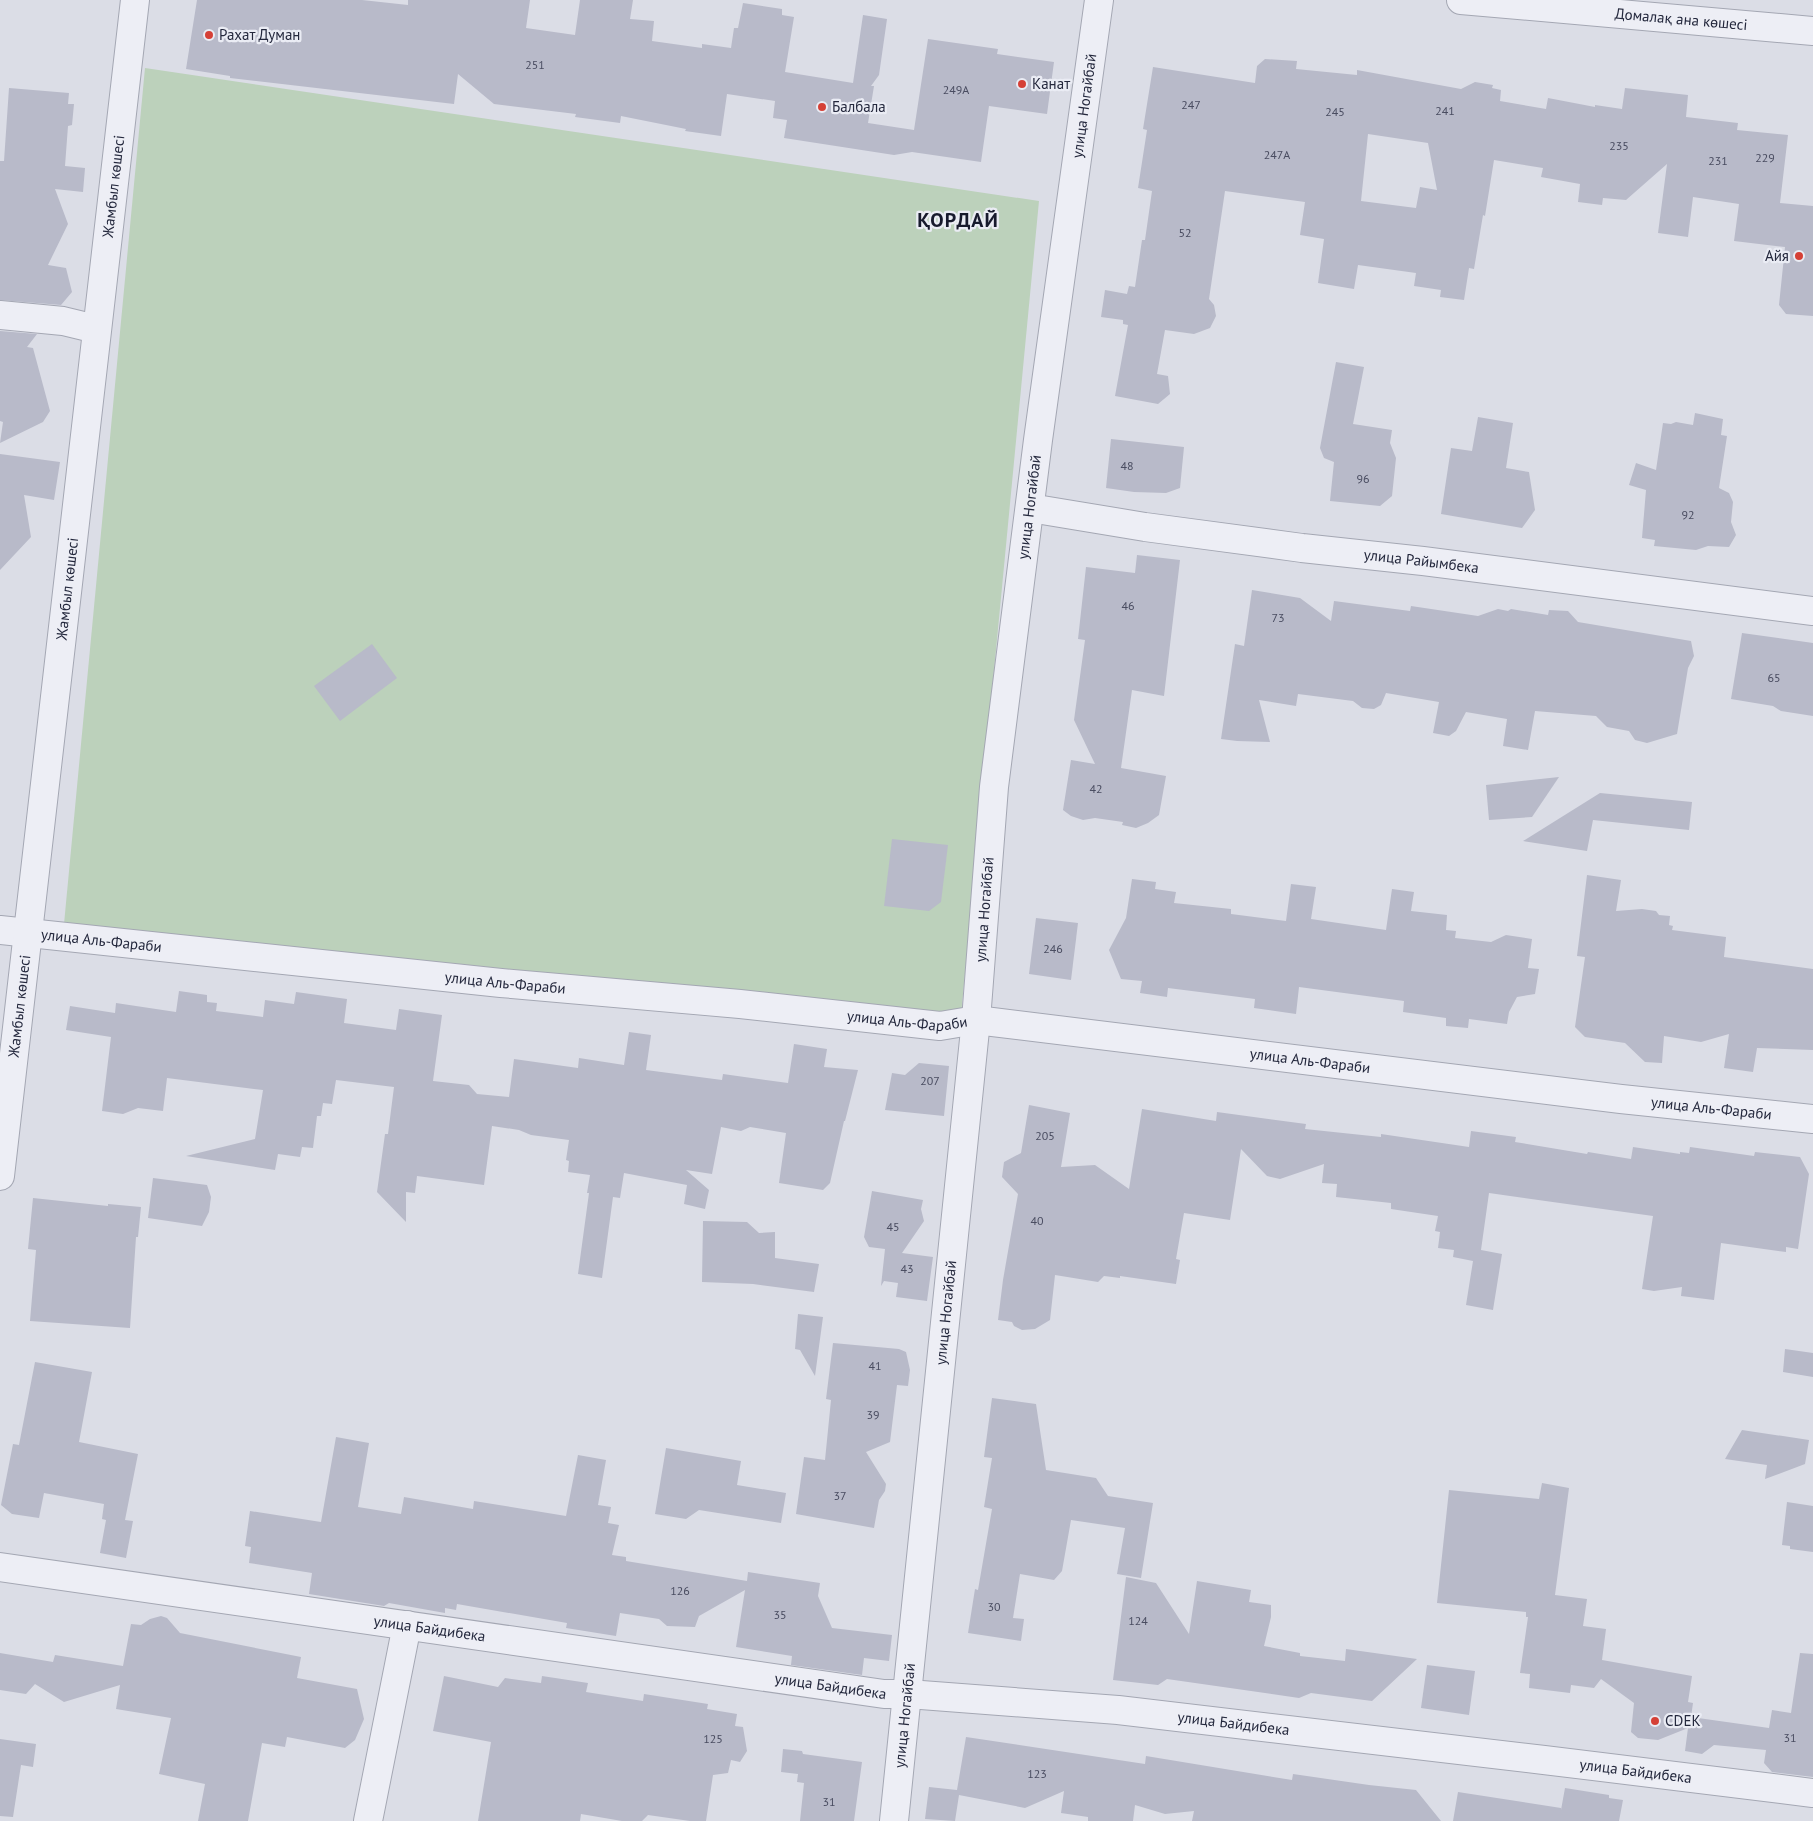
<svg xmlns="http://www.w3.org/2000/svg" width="1813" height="1821" font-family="'PT Sans',sans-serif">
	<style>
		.green { fill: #bcd1bb }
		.building { fill: #b8bac9; fill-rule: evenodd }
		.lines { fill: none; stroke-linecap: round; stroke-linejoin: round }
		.street-casing { stroke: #a4a7b3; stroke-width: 30 }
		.street { stroke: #edeef5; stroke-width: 28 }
		.poi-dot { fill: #d54036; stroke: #eaecf4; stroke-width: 2 }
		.labels { text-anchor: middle; stroke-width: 4.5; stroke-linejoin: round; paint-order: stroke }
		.number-label { font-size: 12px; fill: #494c60 }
		.street-label { font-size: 15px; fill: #24283d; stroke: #eaecf4 }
		.poi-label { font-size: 15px; fill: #24283d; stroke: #eaecf4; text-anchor: start }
		.district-label { font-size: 20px; font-weight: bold; letter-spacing: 1px; fill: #171a2d; stroke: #eaecf4 }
	</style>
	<rect width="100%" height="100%" fill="#dbdde6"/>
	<!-- green -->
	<path class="green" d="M145 68 1039 201 961 1015 64 924Z"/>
	<!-- building -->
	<g class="building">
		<path d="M197 0H362L408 5V0H530L526 28 575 35 580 0H633L630 19 654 21 652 41 702 48V44L731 48 734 28H738L743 3 782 9V15L794 17 785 72 853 83 863 15 887 19 879 75 871 86H874L868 123 914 130 928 39 998 49 997 54 1054 62 1047 114 989 106 981 162 912 152 894 155 784 138 787 120 773 118 775 101 727 94 721 136 685 131 686 129 621 116 620 123 575 117 576 114 494 104 458 74 454 104 230 78V76L186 69Z"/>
		<path d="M1265 59 1297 61 1296 69 1357 75V70L1461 89 1475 82 1493 85 1492 88 1501 90 1500 101 1546 109 1548 98 1595 107V105L1622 109 1625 88 1688 95 1686 117 1738 123 1737 130 1788 135 1780 203 1813 206V316L1786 314 1779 305 1785 247 1734 241 1739 204 1693 197 1688 237 1658 233 1667 164 1626 200 1603 198 1602 205 1578 202 1580 184 1541 177 1543 168 1494 160 1485 216 1483 215 1474 269 1469 268 1464 300 1440 297 1441 290 1414 286 1416 273 1358 265 1354 289 1318 283 1324 239 1300 235 1305 202 1225 191 1209 299 1214 305 1216 316 1210 328 1194 334 1165 330 1157 374 1168 376 1170 394 1158 404 1115 396 1128 325 1123 324V320L1101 317 1105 290 1127 294 1129 286 1135 287 1142 240H1145L1152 191 1138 188 1147 130 1143 129 1153 67 1255 83 1257 66ZM1368 134 1428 143 1437 190 1420 187 1416 208 1361 201Z"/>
		<path d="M9 88 69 93 68 104H74L72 125 68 126 65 166 85 168 83 192 55 189 68 224 48 265 66 268 72 292 61 305 0 300V161H4Z"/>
		<path d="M0 331 37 334 27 347 33 348 50 411 43 422 0 443 3 422 0 421Z"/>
		<path d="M1336 362 1364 367 1353 424 1392 430 1390 443 1396 458 1392 496 1380 506 1330 501 1334 462 1324 458 1320 448Z"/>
		<path d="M1695 413 1723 419 1721 435 1727 436 1719 488 1729 493 1733 502 1731 522 1736 535 1729 547 1708 546 1696 550 1654 546 1655 540 1642 538 1646 490 1629 485 1636 463 1656 470 1663 423 1671 424 1676 422 1693 425Z"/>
		<path d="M1478 417 1513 423 1506 468 1529 472 1535 510 1522 528 1441 514 1451 448 1472 451Z"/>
		<path d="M1111 439 1184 447 1180 488 1166 493 1134 492 1106 488Z"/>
		<path d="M0 454 60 462 54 500 24 495 31 537 0 570Z"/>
		<path d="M1137 555 1180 560 1164 696 1132 690 1121 768 1166 776 1159 815 1148 823 1136 828 1122 825 1123 822 1095 818 1083 820 1071 816 1063 810 1071 760 1095 764 1074 720 1085 640 1078 639 1086 567 1135 573Z"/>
		<path d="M1252 590 1300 598 1331 621 1334 601 1410 611 1411 606 1478 616 1498 609 1508 611 1511 609 1548 615 1549 610 1568 611 1578 622 1691 641 1694 656 1688 668 1677 734 1647 743 1635 740 1629 731 1607 727 1596 716 1535 711 1528 750 1503 746 1507 719 1466 712 1456 731 1449 736 1433 733 1439 702 1386 693 1381 705 1374 709 1362 708 1353 701 1298 694 1296 706 1259 700 1270 742 1237 741 1221 739 1235 644 1244 646Z"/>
		<path d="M1742 633 1813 643V716L1781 711 1773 706 1731 699Z"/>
		<path d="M372 644 397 678 340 721 314 686Z"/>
		<path d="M1559 777 1532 817 1489 820 1486 785Z"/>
		<path d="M1600 793 1692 802 1689 830 1593 820 1587 851 1523 841Z"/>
		<path d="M892 839 948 845 941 902 929 911 884 906Z"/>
		<path d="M1587 875 1621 880 1616 911 1642 909 1656 911 1659 915 1670 916 1669 925 1673 926 1672 930 1726 937 1724 957 1813 969V1050L1757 1048 1753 1072 1724 1068 1729 1034 1701 1042 1664 1036 1662 1063 1645 1062 1625 1043 1585 1037 1575 1027 1585 957 1577 956Z"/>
		<path d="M1132 879 1156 882 1155 889 1176 892 1174 903 1231 909V914L1286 921 1291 884 1316 887 1311 919 1386 930 1392 889 1414 892 1411 911 1447 915 1446 930 1456 931 1455 938 1491 942 1506 935 1532 939 1528 968 1539 969 1535 994 1517 997 1509 1012 1507 1024 1469 1019 1468 1028 1446 1026V1018L1403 1012 1404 1001 1299 987 1296 1014 1254 1008 1255 999 1168 988 1167 997 1140 993 1142 981 1121 979 1109 950 1126 918Z"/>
		<path d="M1036 918 1078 923 1071 980 1029 974Z"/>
		<path d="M179 991 207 995V1002L217 1003 216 1011 263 1017 265 1000 294 1004 296 992 347 999 344 1023 396 1030 399 1009 442 1015 433 1081 469 1085 477 1094 509 1097 514 1059 578 1068 579 1058 624 1065 629 1032 651 1035 646 1070 722 1080 723 1074 788 1083 794 1044 827 1049 824 1067 858 1070 845 1121H844L830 1183 823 1190 779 1183 786 1133 750 1127 741 1131 721 1127 712 1174 686 1170 709 1190 705 1209 684 1204 687 1185 624 1173 620 1198 613 1197 602 1278 578 1274 589 1193H587L590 1175 568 1172 569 1161 566 1160 569 1140 531 1135 519 1130 492 1126 484 1185 417 1176 415 1193 406 1192V1222L377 1192 385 1134H388L394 1087 336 1080 332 1104 323 1103 321 1116H317L313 1148 302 1147 300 1157 278 1154 275 1170 186 1156 255 1139 263 1090 167 1078 163 1111 138 1108 123 1114 102 1111 111 1037 66 1030 70 1006 115 1013 116 1003 176 1012Z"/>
		<path d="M919 1063 949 1066 944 1116 885 1110 892 1073 905 1075Z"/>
		<path d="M1029 1105 1070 1113 1061 1167 1095 1165 1129 1189 1142 1109 1216 1121 1217 1112 1306 1124 1305 1129 1381 1137V1134L1469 1147 1471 1131 1516 1137 1515 1142 1587 1154 1588 1152 1631 1159 1633 1147 1680 1154V1152L1689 1153 1690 1147 1754 1156 1755 1152 1800 1157 1809 1174 1798 1249 1786 1247V1252L1721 1243 1714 1300 1681 1296 1682 1287 1654 1291 1642 1289 1653 1216 1489 1193 1481 1250 1502 1254 1493 1310 1466 1305 1473 1261 1453 1257 1454 1250 1438 1248 1440 1232 1435 1231 1438 1216 1391 1209V1203L1336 1197 1337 1184 1322 1183 1324 1164 1280 1179 1267 1176 1241 1149 1230 1220 1184 1213 1176 1259 1180 1260 1176 1284 1120 1276V1278L1104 1276 1098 1282 1055 1275 1050 1320 1035 1329 1022 1330 1014 1326 1012 1322 998 1320 1003 1280 1018 1194 1002 1177 1004 1162 1021 1153Z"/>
		<path d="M153 1178 207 1185 211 1197 209 1212 202 1226 148 1218Z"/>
		<path d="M872 1191 923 1200 921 1209 924 1221 902 1253 933 1257 927 1301 896 1297 898 1283 884 1281 881 1286 885 1249 869 1247 864 1237Z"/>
		<path d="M33 1198 108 1206V1204L141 1207 138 1237H136L130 1328 30 1321 36 1250 28 1249Z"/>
		<path d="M703 1221 747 1222 759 1233 775 1232V1258L819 1264 814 1292 753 1284 702 1282Z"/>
		<path d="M798 1314 823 1317 815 1376 800 1350 795 1349Z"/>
		<path d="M833 1343 899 1349 906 1352 910 1370 908 1386 897 1385 890 1442 866 1452 886 1484 885 1491 879 1500 874 1528 796 1514 804 1457 825 1460 831 1400 826 1399Z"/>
		<path d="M1785 1349 1813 1353V1377L1783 1372Z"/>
		<path d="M35 1362 92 1372 79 1442 138 1454 125 1520 133 1521 126 1558 100 1553 106 1520 102 1519 104 1504 44 1493 39 1518 12 1514 1 1505 13 1444 19 1445Z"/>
		<path d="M992 1398 1036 1404 1046 1470 1096 1478 1108 1496 1153 1503 1141 1578 1117 1574 1125 1528 1071 1520 1062 1571 1054 1580 1020 1574 1013 1618 1024 1619 1021 1641 968 1633 975 1589 978 1590 992 1509 984 1507 992 1458 984 1457Z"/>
		<path d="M1742 1430 1809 1440 1805 1464 1765 1479 1767 1465 1725 1459Z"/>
		<path d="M336 1437 369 1443 358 1507 401 1514 404 1497 473 1509 474 1501 566 1516 578 1455 606 1460 598 1505 611 1507 608 1523 619 1525 612 1555 626 1557V1561L747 1581 748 1572 820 1583 818 1596 832 1628 892 1635 889 1661 864 1658 862 1675 791 1665 792 1656 736 1647 745 1590 699 1616 695 1627 667 1626 659 1619 620 1613 616 1636 566 1628 567 1623 457 1604 456 1610 445 1608V1613L389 1603 384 1606 309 1594 312 1573 249 1563 251 1547 245 1546 250 1511 321 1522Z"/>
		<path d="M666 1448 741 1461 737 1485 786 1493 781 1523 699 1510 686 1519 655 1514Z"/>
		<path d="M1542 1483 1569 1488 1555 1595 1587 1599 1583 1626 1606 1629 1602 1660 1692 1676 1688 1702 1693 1703 1691 1717 1769 1728 1772 1710 1791 1713 1800 1653 1813 1654V1777L1772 1772 1764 1763 1766 1750 1714 1745 1702 1754 1685 1751 1688 1728 1658 1740 1638 1738 1631 1732 1634 1703 1601 1679 1594 1688 1571 1685 1570 1693 1529 1688 1530 1674 1520 1673 1528 1617H1526V1612L1437 1603 1449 1490 1539 1499Z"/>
		<path d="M1787 1502 1813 1506V1552L1790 1549V1546L1782 1545Z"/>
		<path d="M1126 1577 1156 1583 1189 1634 1197 1581 1251 1590 1249 1602 1271 1605V1617L1264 1646 1300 1653V1656L1345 1661 1346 1649 1417 1659 1372 1701 1311 1693 1299 1698 1167 1679 1158 1685 1113 1680Z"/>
		<path d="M161 1616 167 1618 180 1633 301 1657 297 1678 357 1689 364 1719 355 1740 345 1748 287 1737 285 1747 262 1743 248 1821H198L205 1784 159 1774 171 1718 116 1709 120 1685 64 1702 35 1684 26 1694 0 1690V1653L53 1662 55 1655 123 1666 131 1624 141 1625 150 1619Z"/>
		<path d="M1427 1665 1475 1671 1469 1715 1421 1708Z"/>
		<path d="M444 1676 498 1687 505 1678 541 1683 542 1676 588 1683 586 1692 643 1701 644 1694 708 1704 707 1709 737 1714 735 1726 743 1727 747 1751 740 1762 731 1760 728 1773 713 1775 706 1821H690L648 1815 642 1821H622L581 1814 580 1821H478L491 1742 433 1731Z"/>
		<path d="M966 1737 1145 1764 1146 1756 1292 1780 1293 1774 1369 1785 1416 1790 1441 1821H1192L1194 1811 1165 1814 1135 1805 1133 1821H1088V1817L1061 1813 1064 1791 1025 1808 959 1795 955 1821 925 1819 929 1787 957 1790Z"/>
		<path d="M0 1739 36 1744 33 1767 21 1765 13 1817 0 1816Z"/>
		<path d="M783 1749 802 1751 803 1754 862 1762 854 1821H800L804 1783 797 1782 798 1774 781 1772Z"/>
		<path d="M1565 1788 1609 1795V1798L1623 1800 1619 1821H1453L1458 1792 1561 1808V1810Z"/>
	</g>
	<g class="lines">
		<!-- street casing -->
		<g class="street-casing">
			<g id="street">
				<path id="s1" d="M1461 0 1813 31"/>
				<path d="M0 315 63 321 96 329"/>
				<path id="s2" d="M1030 508 1145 527 1302 548 1423 561 1813 611"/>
				<path id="s3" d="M0 930 501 983 740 1004 940 1026 976 1020 1621 1099 1813 1119"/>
				<path id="s4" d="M0 1176 135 0"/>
				<path id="s5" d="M0 1567 884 1694H908L1118 1710 1544 1760 1813 1793"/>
				<path d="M368 1821 407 1625"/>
				<path id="s6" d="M894 1821 976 1020 994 787 1038 440 1099 0"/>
			</g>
		</g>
		<!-- street -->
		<use href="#street" class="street"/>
	</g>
	<!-- markers -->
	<g class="poi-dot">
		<circle cx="209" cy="35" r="5"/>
		<circle cx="1022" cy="84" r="5"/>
		<circle cx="822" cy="107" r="5"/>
		<circle cx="1799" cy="256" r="5"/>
		<circle cx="1655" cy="1721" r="5"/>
	</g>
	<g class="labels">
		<!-- number labels -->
		<g class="number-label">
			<text x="535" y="69">251</text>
			<text x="956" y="94">249А</text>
			<text x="1191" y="109">247</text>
			<text x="1445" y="115">241</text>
			<text x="1335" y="116">245</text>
			<text x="1619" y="150">235</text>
			<text x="1277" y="159">247А</text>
			<text x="1765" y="162">229</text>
			<text x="1718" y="165">231</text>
			<text x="1185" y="237">52</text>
			<text x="1127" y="470">48</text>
			<text x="1363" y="483">96</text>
			<text x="1688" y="519">92</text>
			<text x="1128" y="610">46</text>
			<text x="1278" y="622">73</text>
			<text x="1774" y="682">65</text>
			<text x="1096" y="793">42</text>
			<text x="1053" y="953">246</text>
			<text x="930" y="1085">207</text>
			<text x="1045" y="1140">205</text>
			<text x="1037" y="1225">40</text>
			<text x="893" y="1231">45</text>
			<text x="907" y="1273">43</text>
			<text x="875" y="1370">41</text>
			<text x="873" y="1419">39</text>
			<text x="840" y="1500">37</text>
			<text x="680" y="1595">126</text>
			<text x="994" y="1611">30</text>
			<text x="780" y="1619">35</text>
			<text x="1138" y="1625">124</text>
			<text x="1790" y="1742">31</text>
			<text x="713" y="1743">125</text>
			<text x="1037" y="1778">123</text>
			<text x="829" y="1806">31</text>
		</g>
		<!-- street labels -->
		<g class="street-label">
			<text dy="5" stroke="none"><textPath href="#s1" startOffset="221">Домалақ ана көшесі</textPath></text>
			<text dy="5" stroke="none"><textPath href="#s6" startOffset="1726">улица Ногайбай</textPath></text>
			<text dy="5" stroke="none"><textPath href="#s4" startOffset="996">Жамбыл көшесі</textPath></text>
			<text dy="5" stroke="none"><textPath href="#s6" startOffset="1321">улица Ногайбай</textPath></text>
			<text dy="5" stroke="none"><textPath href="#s2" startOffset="395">улица Райымбека</textPath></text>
			<text dy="5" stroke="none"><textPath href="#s4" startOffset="591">Жамбыл көшесі</textPath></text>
			<text dy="5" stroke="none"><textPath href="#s6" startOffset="916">улица Ногайбай</textPath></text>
			<text dy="5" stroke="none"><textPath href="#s3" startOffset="102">улица Аль-Фараби</textPath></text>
			<text dy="5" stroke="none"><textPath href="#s3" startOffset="508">улица Аль-Фараби</textPath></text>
			<text dy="5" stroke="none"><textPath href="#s4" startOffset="171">Жамбыл көшесі</textPath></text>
			<text dy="5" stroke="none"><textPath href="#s3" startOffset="912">улица Аль-Фараби</textPath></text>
			<text dy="5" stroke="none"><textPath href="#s3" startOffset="1318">улица Аль-Фараби</textPath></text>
			<text dy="5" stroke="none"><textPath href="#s3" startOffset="1722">улица Аль-Фараби</textPath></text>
			<text dy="5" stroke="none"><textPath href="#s6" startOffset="511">улица Ногайбай</textPath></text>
			<text dy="5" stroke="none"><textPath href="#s5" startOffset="434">улица Байдибека</textPath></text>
			<text dy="5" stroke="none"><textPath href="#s5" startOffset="839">улица Байдибека</textPath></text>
			<text dy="5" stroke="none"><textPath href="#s6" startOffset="106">улица Ногайбай</textPath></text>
			<text dy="5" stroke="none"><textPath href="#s5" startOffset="1244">улица Байдибека</textPath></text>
			<text dy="5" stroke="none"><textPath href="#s5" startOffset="1649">улица Байдибека</textPath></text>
		</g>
		<!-- poi labels -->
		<g class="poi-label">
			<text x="219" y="40">Рахат Думан</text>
			<text x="1032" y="89">Канат</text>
			<text x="832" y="112">Балбала</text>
			<text x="1789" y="261" text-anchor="end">Айя</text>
			<text x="1665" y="1726">CDEK</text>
		</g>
		<!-- district labels -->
		<g class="district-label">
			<text x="958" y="227">ҚОРДАЙ</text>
		</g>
	</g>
</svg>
